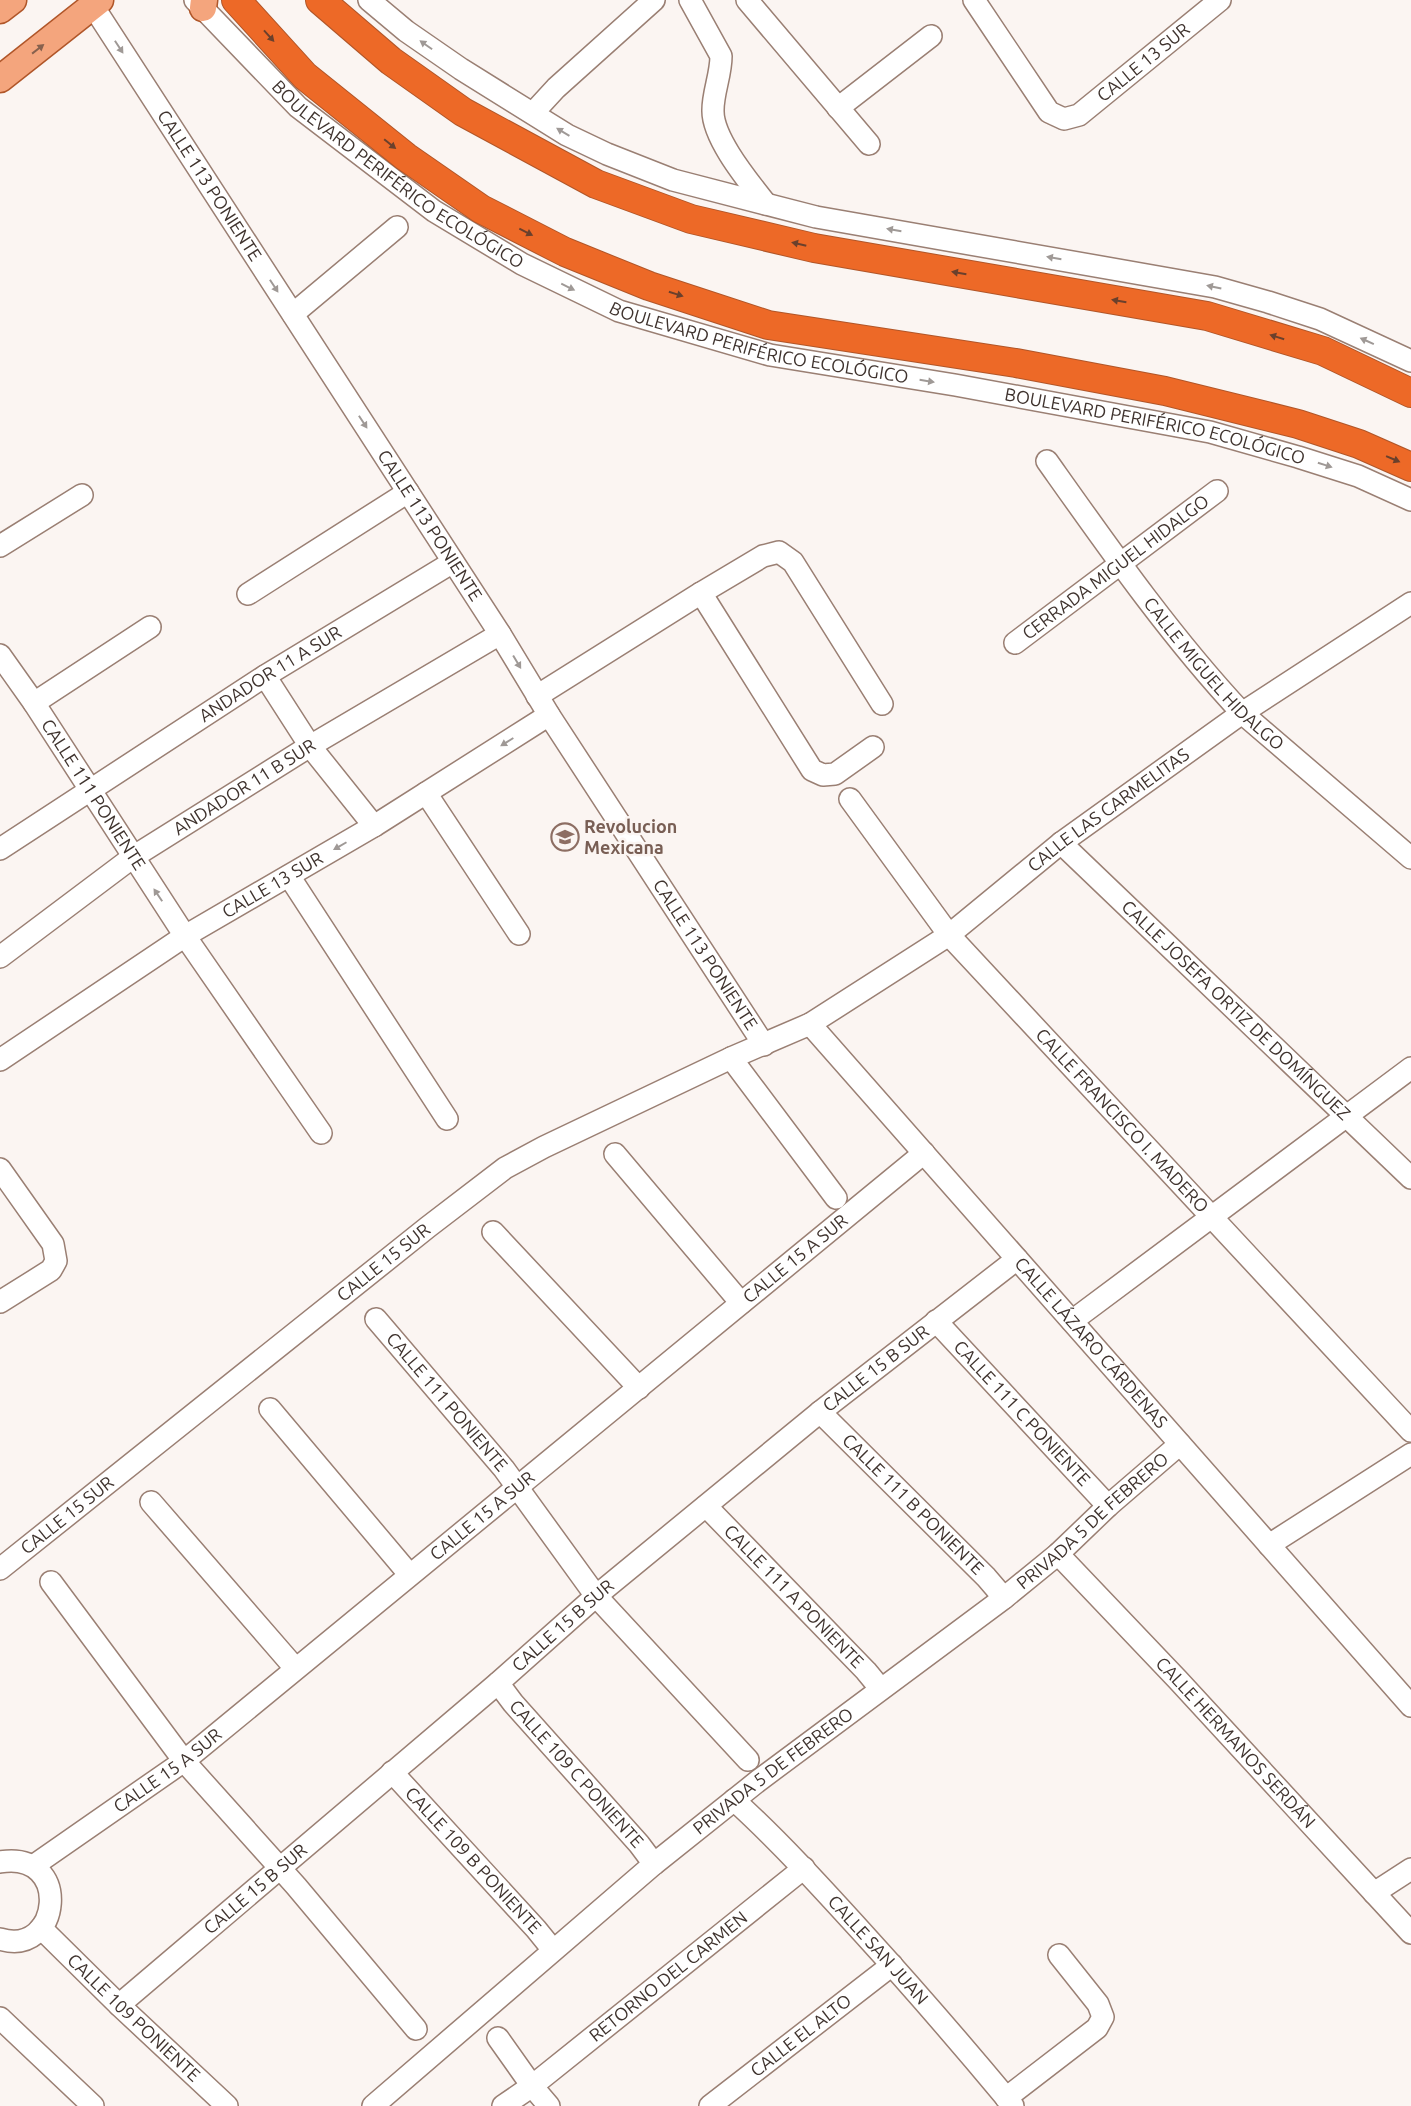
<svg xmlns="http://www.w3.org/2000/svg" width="1411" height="2106" font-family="Ubuntu,sans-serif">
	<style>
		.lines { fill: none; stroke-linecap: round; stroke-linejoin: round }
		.minor-casing { stroke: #9a7f73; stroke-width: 24 }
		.major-casing { stroke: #b05629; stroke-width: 29 }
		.highway-casing { stroke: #b05629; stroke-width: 30 }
		.minor { stroke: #fff; stroke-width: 21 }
		.major { stroke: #f4a57d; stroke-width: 26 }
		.highway { stroke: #ed6927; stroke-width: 28 }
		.oneway { fill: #6a402c }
		.oneway2 { fill: #9f9996 }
		.oneway3 { fill: #87614e }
		.labels { text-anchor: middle; stroke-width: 5; stroke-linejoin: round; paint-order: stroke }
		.street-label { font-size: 18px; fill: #3f332e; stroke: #fbf5f2 }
		.education-label { font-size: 18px; font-weight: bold; fill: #785e54; stroke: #fbf5f2; text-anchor: start }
	</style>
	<rect width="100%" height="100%" fill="#fbf5f2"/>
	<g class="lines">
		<!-- minor casing -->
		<g class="minor-casing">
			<g id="minor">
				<path id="s1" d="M195 0 298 107 434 211 522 264 619 311 770 355 955 385 1210 432 1298 457 1358 476 1411 500"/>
				<path d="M369 0 406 31 461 69 567 135 607 154 673 180 816 217 1215 287 1268 302 1320 319 1411 361"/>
				<path d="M690 0 721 56C721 75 713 92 713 110 712 138 749 182 766 204"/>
				<path d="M747 0 869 144"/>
				<path id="s2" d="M974 0 1049 112 1064 119 1079 115 1220 0"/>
				<path id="s3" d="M93 6 500 634 549 715 764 1045"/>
				<path d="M838 108 931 36"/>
				<path d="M533 113 556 88 654 0"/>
				<path d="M293 314 397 227"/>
				<path id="s4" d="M1047 461C1108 547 1170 636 1242 713L1411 858"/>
				<path d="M0 546 82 495"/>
				<path d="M701 593 812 770 823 775 835 774 873 747"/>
				<path d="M248 594 408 492"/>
				<path id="s5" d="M1015 643 1217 491"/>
				<path id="s6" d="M0 655 34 703 185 936 321 1133"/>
				<path d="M265 676 310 746 374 826"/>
				<path d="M537 696 701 593 763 556 779 552 793 562 882 704"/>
				<path d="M34 703 150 627"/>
				<path d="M426 793 519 934"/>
				<path id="s7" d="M850 799 949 935 1411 1431"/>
				<path id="s8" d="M1061 843 1411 1178"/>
				<path id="s9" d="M0 849 265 676 453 562"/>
				<path d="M289 876 447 1119"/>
				<path id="s10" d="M0 957 133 857 310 746 500 634"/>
				<path id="s11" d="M810 1024 1411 1706"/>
				<path d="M731 1058 836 1198"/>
				<path id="s12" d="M0 1060 185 936 374 826 549 715"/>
				<path d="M615 1154 741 1303"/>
				<path d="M0 1169 53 1244 56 1261 51 1270 0 1302"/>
				<path d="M493 1232 639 1388"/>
				<path id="s13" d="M376 1319 504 1469 596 1596 748 1760"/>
				<path id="s14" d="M936 1321 1108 1506"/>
				<path d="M1072 1321 1411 1068"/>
				<path d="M270 1409 409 1574"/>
				<path id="s15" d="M820 1412 986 1577 1004 1598"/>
				<path d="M151 1502 295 1668"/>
				<path id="s16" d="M706 1506 866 1671 880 1688"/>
				<path d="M1269 1545 1411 1454"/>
				<path id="s17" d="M1058 1554 1178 1680 1411 1933"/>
				<path id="s18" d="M0 1569 428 1227 505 1168 544 1147 731 1058 810 1024 949 935 1061 843 1242 713 1411 603"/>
				<path d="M51 1582 184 1761 296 1886 416 2029"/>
				<path id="s19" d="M498 1683 513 1703 639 1844 654 1864"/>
				<path id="s20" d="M392 1772 536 1929 553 1950"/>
				<path id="s21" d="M734 1800C779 1841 820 1886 861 1931 913 1988 964 2047 1013 2106"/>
				<path d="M0 1862C73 1850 61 1958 0 1939"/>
				<path id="s22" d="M33 1866 184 1761 924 1153"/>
				<path d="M1374 1893 1411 1869"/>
				<path id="s23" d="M41 1928 119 2005 227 2106"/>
				<path id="s24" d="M119 2005 498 1683 596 1596 820 1412 1017 1259"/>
				<path d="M0 2018 93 2106"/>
				<path d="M498 2038 532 2086 549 2106"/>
				<path d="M1006 2098 1097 2028 1103 2017 1098 2004 1059 1955"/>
				<path id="s25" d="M373 2106 654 1864 758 1781 1004 1598 1058 1554 1108 1506 1180 1444"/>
				<path id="s26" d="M503 2106 532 2086 804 1868"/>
				<path id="s27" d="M710 2106 892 1965"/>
			</g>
		</g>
		<!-- major casing -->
		<g class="major-casing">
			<g id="major">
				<path d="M203 8 204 0"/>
				<path d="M0 10 13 0"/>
				<path d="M0 79 100 0"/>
			</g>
		</g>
		<!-- highway casing -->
		<g class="highway-casing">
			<g id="highway">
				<path d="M236 0 305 76 406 157 481 209 565 252 649 286 768 325 1016 363 1165 391 1298 424 1359 444 1411 467"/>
				<path d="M320 0 391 61 463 112 596 184 691 219 814 248 1207 316 1323 351 1411 393"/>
			</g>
		</g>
		<!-- minor -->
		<use href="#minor" class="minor"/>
		<!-- major -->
		<use href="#major" class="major"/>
		<!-- highway -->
		<use href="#highway" class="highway"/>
	</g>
	<!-- one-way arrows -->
	<defs><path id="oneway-solid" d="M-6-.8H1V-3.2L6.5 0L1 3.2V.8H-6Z" transform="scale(1.25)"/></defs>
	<g class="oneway">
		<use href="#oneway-solid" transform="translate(269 36) rotate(48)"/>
		<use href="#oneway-solid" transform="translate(390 144) rotate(39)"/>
		<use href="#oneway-solid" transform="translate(526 232) rotate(27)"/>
		<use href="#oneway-solid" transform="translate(799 244) rotate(-167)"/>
		<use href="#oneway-solid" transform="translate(959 273) rotate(-170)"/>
		<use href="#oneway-solid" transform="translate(676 294) rotate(18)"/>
		<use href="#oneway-solid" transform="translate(1119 301) rotate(-170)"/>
		<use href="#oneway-solid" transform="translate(1277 337) rotate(-163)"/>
		<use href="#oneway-solid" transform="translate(1393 459) rotate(23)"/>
	</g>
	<g class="oneway2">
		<use href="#oneway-solid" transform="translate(426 45) rotate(-145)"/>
		<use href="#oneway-solid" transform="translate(119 47) rotate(57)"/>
		<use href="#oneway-solid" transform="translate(563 132) rotate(-149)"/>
		<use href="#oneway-solid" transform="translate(894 230) rotate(-170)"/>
		<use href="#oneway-solid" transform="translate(1054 258) rotate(-170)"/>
		<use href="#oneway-solid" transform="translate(274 286) rotate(57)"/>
		<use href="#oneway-solid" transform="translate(568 287) rotate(26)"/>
		<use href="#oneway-solid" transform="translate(1214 287) rotate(-168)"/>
		<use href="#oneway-solid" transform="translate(1367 341) rotate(-156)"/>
		<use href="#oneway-solid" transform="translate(927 381) rotate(9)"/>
		<use href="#oneway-solid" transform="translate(363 422) rotate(57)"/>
		<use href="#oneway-solid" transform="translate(1325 465) rotate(18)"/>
		<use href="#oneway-solid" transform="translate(517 662) rotate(59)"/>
		<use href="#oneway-solid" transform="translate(507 742) rotate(148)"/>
		<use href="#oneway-solid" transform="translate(340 846) rotate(150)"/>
		<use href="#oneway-solid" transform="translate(158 895) rotate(-124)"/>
	</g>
	<use class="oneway3" href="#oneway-solid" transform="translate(38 49) rotate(-38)"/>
	<!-- icons -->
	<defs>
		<g id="school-ring" transform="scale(1.4375)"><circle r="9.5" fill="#fbf5f2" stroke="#8d6e63" stroke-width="1.5"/><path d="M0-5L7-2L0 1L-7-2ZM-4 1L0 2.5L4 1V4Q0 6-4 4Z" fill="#8d6e63"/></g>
	</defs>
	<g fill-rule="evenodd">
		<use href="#school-ring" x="565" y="837"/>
	</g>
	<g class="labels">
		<!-- street labels -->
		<g class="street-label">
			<text dy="6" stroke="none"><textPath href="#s2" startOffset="250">CALLE 13 SUR</textPath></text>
			<text dy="6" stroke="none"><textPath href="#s1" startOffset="269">BOULEVARD PERIFÉRICO ECOLÓGICO</textPath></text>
			<text dy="6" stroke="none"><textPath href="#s3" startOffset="214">CALLE 113 PONIENTE</textPath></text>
			<text dy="6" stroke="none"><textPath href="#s1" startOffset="674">BOULEVARD PERIFÉRICO ECOLÓGICO</textPath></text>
			<text dy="6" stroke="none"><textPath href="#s1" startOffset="1079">BOULEVARD PERIFÉRICO ECOLÓGICO</textPath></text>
			<text dy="6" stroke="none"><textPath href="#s3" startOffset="619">CALLE 113 PONIENTE</textPath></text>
			<text dy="6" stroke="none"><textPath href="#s5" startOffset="126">CERRADA MIGUEL HIDALGO</textPath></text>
			<text dy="6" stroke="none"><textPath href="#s4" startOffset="271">CALLE MIGUEL HIDALGO</textPath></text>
			<text dy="6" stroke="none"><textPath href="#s9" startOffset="322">ANDADOR 11 A SUR</textPath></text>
			<text dy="6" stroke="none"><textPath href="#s10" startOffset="298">ANDADOR 11 B SUR</textPath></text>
			<text dy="6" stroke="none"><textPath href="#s6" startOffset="168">CALLE 111 PONIENTE</textPath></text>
			<text dy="6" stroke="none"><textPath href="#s18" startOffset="1350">CALLE LAS CARMELITAS</textPath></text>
			<text dy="6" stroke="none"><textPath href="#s12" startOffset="324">CALLE 13 SUR</textPath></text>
			<text dy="6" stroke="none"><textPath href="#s3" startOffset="1129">CALLE 113 PONIENTE</textPath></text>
			<text dy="6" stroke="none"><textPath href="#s8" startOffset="242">CALLE JOSEFA ORTIZ DE DOMÍNGUEZ</textPath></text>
			<text dy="6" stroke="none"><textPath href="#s7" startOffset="422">CALLE FRANCISCO I. MADERO</textPath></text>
			<text dy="6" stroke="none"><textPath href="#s22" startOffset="975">CALLE 15 A SUR</textPath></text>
			<text dy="6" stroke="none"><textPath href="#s18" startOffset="491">CALLE 15 SUR</textPath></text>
			<text dy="6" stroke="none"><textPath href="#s11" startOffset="425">CALLE LÁZARO CÁRDENAS</textPath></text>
			<text dy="6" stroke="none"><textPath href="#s24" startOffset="989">CALLE 15 B SUR</textPath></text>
			<text dy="6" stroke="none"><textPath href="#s13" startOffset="109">CALLE 111 PONIENTE</textPath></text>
			<text dy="6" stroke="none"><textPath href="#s14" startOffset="126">CALLE 111 C PONIENTE</textPath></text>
			<text dy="6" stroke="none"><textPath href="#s15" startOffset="131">CALLE 111 B PONIENTE</textPath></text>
			<text dy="6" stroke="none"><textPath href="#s18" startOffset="86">CALLE 15 SUR</textPath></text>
			<text dy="6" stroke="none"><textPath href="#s22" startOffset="570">CALLE 15 A SUR</textPath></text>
			<text dy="6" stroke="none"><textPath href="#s25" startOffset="928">PRIVADA 5 DE FEBRERO</textPath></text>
			<text dy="6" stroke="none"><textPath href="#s16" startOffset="126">CALLE 111 A PONIENTE</textPath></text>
			<text dy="6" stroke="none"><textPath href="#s24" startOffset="584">CALLE 15 B SUR</textPath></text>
			<text dy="6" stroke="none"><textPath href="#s17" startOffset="259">CALLE HERMANOS SERDÁN</textPath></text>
			<text dy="6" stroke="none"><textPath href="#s22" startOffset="165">CALLE 15 A SUR</textPath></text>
			<text dy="6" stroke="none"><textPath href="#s25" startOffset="522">PRIVADA 5 DE FEBRERO</textPath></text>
			<text dy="6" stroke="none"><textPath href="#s19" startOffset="120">CALLE 109 C PONIENTE</textPath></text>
			<text dy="6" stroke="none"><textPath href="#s20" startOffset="120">CALLE 109 B PONIENTE</textPath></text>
			<text dy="6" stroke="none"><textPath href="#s24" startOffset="179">CALLE 15 B SUR</textPath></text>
			<text dy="6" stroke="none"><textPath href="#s21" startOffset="208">CALLE SAN JUAN</textPath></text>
			<text dy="6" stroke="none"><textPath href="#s26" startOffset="210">RETORNO DEL CARMEN</textPath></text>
			<text dy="6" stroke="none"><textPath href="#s23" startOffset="129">CALLE 109 PONIENTE</textPath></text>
			<text dy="6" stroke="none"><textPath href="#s27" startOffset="115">CALLE EL ALTO</textPath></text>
		</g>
		<!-- education labels -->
		<g class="education-label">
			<text x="584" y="833">Revolucion<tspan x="584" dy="21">Mexicana</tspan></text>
		</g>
	</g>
</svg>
